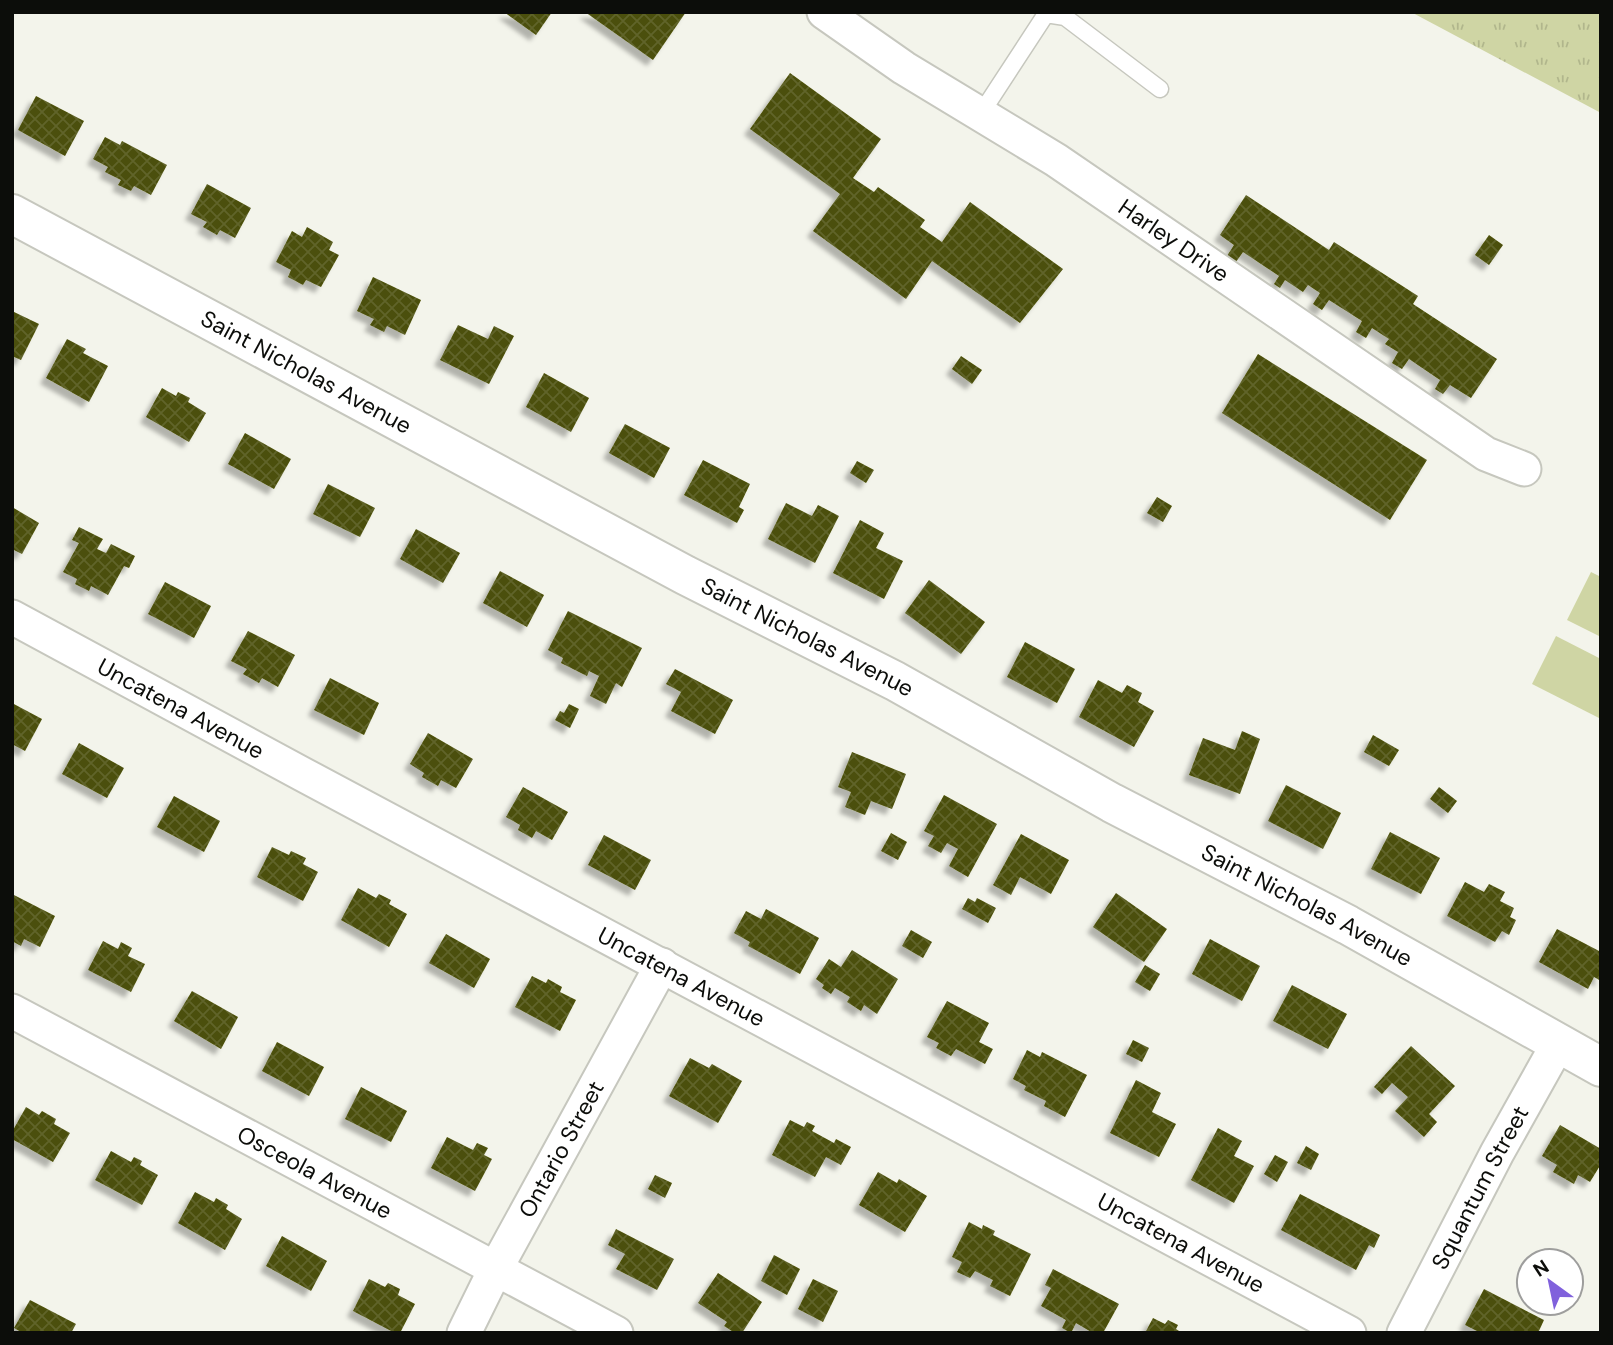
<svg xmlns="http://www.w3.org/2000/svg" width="1613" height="1345" font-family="'DM Sans',sans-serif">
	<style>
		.park { fill: url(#park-tufts) }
		.pitch { fill: #cfd5a4 }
		.building { fill: url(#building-cross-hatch); filter: url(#shadow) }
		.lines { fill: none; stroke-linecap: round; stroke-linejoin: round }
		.service-casing { stroke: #c6c7be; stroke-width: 19 }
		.minor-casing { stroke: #c6c7be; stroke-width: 37 }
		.tertiary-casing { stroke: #c6c7be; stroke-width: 42 }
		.service { stroke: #fff; stroke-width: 16 }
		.minor { stroke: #fff; stroke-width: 33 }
		.tertiary { stroke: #fff; stroke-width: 38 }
		.labels { text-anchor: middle; stroke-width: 7; stroke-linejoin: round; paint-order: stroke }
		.street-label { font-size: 23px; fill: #0c0d0a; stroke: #fff }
	</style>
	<defs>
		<pattern id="park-tufts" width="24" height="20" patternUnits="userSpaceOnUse" patternTransform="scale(1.75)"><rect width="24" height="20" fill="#cfd5a4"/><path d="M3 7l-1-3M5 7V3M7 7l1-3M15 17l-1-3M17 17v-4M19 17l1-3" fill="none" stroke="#b1b68c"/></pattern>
		<pattern id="building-cross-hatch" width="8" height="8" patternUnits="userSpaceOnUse" patternTransform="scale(1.75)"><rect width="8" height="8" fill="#4b4f07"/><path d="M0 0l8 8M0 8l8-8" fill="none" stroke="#60642a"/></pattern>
		<filter id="shadow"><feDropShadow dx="-6" dy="6" stdDeviation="2" flood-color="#0004"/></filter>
	</defs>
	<rect width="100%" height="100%" fill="#f3f4eb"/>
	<!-- park -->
	<path class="park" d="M1411 12H1601V113Z"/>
	<!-- pitch -->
	<g class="pitch">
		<path d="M1591 572 1601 577V637L1567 620Z"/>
		<path d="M1556 636 1601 659V719L1532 684Z"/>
	</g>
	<!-- building -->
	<g class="building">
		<path d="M504 12H552L536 35Z"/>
		<path d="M585 12H686L653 60Z"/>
		<path d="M790 73 881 139 853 178 874 192 878 187 925 220 920 227 942 242 970 202 1063 269 1020 323 932 261 906 299 813 231 840 194 750 129Z"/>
		<path d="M36 96 84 121 65 156 18 130Z"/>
		<path d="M105 137 120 145 122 141 167 165 151 195 134 186 131 191 118 185 121 180 105 172 108 167 93 159Z"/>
		<path d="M207 184 251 208 235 238 220 230 217 235 203 227 207 222 191 214Z"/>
		<path d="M1246 195 1329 250 1334 242 1418 296 1413 304 1497 359 1471 398 1450 385 1443 394 1435 389 1440 380 1409 359 1402 369 1392 363 1398 352 1385 344 1389 339 1372 328 1366 338 1356 332 1362 321 1329 300 1322 310 1313 304 1320 293 1308 285 1303 292 1285 280 1280 288 1274 284 1279 276 1243 252 1236 262 1227 256 1234 245 1220 235Z"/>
		<path d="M307 227 333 242 329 250 339 255 321 287 306 280 303 285 288 277 291 270 276 262 292 231 302 237Z"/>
		<path d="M1489 235 1503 245 1489 265 1475 255Z"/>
		<path d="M373 277 421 300 405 335 387 326 384 332 370 325 374 319 357 311Z"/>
		<path d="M12 311 39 324 21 360 12 356Z"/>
		<path d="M458 325 488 339 494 326 514 336 489 384 440 360Z"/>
		<path d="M67 339 86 349 83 353 108 366 89 402 46 378Z"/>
		<path d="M1258 354 1427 460 1390 520 1222 413Z"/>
		<path d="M961 356 982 370 972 384 952 369Z"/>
		<path d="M544 373 589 398 571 432 526 407Z"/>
		<path d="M162 388 176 396 178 392 190 398 188 402 206 413 189 442 146 417Z"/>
		<path d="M625 424 670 448 654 478 609 453Z"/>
		<path d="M245 433 291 459 274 489 228 464Z"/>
		<path d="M703 460 750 484 739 507 744 510 737 523 684 495Z"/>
		<path d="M857 461 874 470 866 483 850 473Z"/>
		<path d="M328 484 375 508 360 537 313 514Z"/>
		<path d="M1157 497 1172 506 1163 522 1147 513Z"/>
		<path d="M786 503 812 516 818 505 839 516 815 563 768 539Z"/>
		<path d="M12 507 39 523 22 554 12 549Z"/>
		<path d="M860 520 884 533 876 548 903 561 884 599 833 573Z"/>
		<path d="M79 527 103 539 97 549 106 553 111 544 135 556 129 568 124 566 108 595 91 586 89 591 75 584 77 579 63 572 79 543 72 540Z"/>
		<path d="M416 529 460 553 443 583 400 559Z"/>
		<path d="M500 571 544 595 527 627 483 603Z"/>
		<path d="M929 580 985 622 961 654 905 613Z"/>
		<path d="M165 582 211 606 194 638 148 614Z"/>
		<path d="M568 611 642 648 622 687 616 683 606 704 590 696 599 676 589 671 587 676 561 663 563 658 548 650Z"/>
		<path d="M248 631 295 655 278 687 262 678 259 683 243 674 247 669 231 661Z"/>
		<path d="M1025 642 1075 669 1057 703 1007 677Z"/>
		<path d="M675 669 733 700 715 734 671 711 681 692 666 684Z"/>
		<path d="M330 678 379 703 364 735 314 710Z"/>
		<path d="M1098 680 1122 693 1127 685 1142 693 1138 702 1154 711 1134 747 1079 717Z"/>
		<path d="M12 703 42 719 25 751 12 744Z"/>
		<path d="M569 704 579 709 570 728 555 720 560 711 564 713Z"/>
		<path d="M1242 731 1260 739 1240 794 1189 775 1203 738 1235 750Z"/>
		<path d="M428 733 473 759 456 788 441 780 438 786 422 777 424 773 410 764Z"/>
		<path d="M1373 735 1399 750 1389 766 1364 752Z"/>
		<path d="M79 743 124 768 107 798 62 774Z"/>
		<path d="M852 752 906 774 892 809 871 801 865 815 845 807 851 792 838 787Z"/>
		<path d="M1286 785 1341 813 1323 849 1268 821Z"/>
		<path d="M523 787 568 812 552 840 536 831 532 838 518 830 520 825 506 817Z"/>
		<path d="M1439 787 1457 801 1448 813 1430 799Z"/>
		<path d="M944 795 997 824 968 877 949 866 958 849 947 843 941 853 928 846 934 836 924 831Z"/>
		<path d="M174 796 220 821 204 852 157 827Z"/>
		<path d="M1390 832 1440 858 1421 894 1371 869Z"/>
		<path d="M891 833 907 842 898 860 881 851Z"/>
		<path d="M1021 834 1069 860 1051 894 1020 877 1011 895 993 885Z"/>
		<path d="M604 835 651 860 635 890 588 865Z"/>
		<path d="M272 847 289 855 291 851 306 858 303 864 318 872 303 901 257 877Z"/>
		<path d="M1465 882 1484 892 1489 884 1505 892 1500 901 1514 908 1510 917 1516 920 1509 935 1502 931 1495 942 1447 916Z"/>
		<path d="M358 888 376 898 379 894 391 900 389 904 407 914 389 947 341 920Z"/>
		<path d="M1116 893 1167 929 1144 962 1093 927Z"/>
		<path d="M12 894 55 916 40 947 24 939 21 946 12 941Z"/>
		<path d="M968 898 975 902 977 898 996 908 988 923 962 909Z"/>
		<path d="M766 909 819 938 800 974 748 946 750 942 734 933 746 911 761 919Z"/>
		<path d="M1557 929 1601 952V981L1594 977 1588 989 1539 962Z"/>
		<path d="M911 930 932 942 923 958 902 946Z"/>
		<path d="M446 934 490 959 474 988 429 963Z"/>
		<path d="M1210 939 1260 966 1242 1001 1192 974Z"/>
		<path d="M103 941 118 949 121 942 132 948 128 956 145 964 131 992 88 970Z"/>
		<path d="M852 950 898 979 877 1014 864 1005 861 1011 847 1002 850 997 835 988 831 994 822 988 824 985 816 979 829 959 841 967Z"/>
		<path d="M1145 965 1160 974 1150 991 1135 982Z"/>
		<path d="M532 976 546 983 548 979 562 987 560 992 576 1000 560 1031 515 1007Z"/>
		<path d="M1292 985 1347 1014 1328 1049 1273 1021Z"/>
		<path d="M192 991 238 1017 221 1049 174 1021Z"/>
		<path d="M947 1001 989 1023 979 1042 993 1049 985 1064 956 1049 951 1056 936 1048 939 1043 927 1037Z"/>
		<path d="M1133 1040 1149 1048 1142 1062 1126 1054Z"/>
		<path d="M277 1042 324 1067 309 1096 262 1071Z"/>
		<path d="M1411 1046 1455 1086 1429 1114 1437 1122 1424 1137 1395 1111 1408 1097 1392 1083 1382 1094 1374 1087Z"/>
		<path d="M1027 1050 1040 1057 1042 1052 1087 1075 1065 1117 1044 1106 1046 1101 1024 1090 1026 1086 1013 1079Z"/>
		<path d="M690 1058 709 1068 712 1064 742 1081 718 1123 669 1096Z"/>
		<path d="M1136 1080 1161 1093 1152 1112 1176 1124 1159 1157 1110 1133Z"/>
		<path d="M361 1087 407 1111 391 1142 345 1119Z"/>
		<path d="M26 1107 39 1115 42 1111 56 1119 54 1124 70 1133 53 1162 12 1139V1132Z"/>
		<path d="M790 1120 804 1127 807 1122 815 1126 812 1131 834 1143 836 1139 851 1147 841 1165 826 1157 815 1177 772 1155Z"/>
		<path d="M1560 1125 1601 1149V1164L1590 1182 1578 1175 1574 1184 1553 1172 1557 1165 1542 1156Z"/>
		<path d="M1218 1128 1242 1141 1234 1156 1254 1166 1234 1203 1191 1180Z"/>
		<path d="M447 1137 473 1150 477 1143 488 1148 484 1155 492 1159 475 1191 431 1168Z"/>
		<path d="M1306 1146 1319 1154 1311 1170 1297 1163Z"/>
		<path d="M111 1151 131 1162 134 1157 142 1161 140 1165 158 1175 142 1205 95 1180Z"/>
		<path d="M1275 1155 1288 1162 1277 1182 1264 1174Z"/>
		<path d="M878 1172 897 1183 899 1179 927 1196 905 1232 859 1205Z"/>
		<path d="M655 1175 672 1183 665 1198 648 1189Z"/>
		<path d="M195 1192 214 1202 216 1198 228 1205 226 1209 242 1219 225 1250 178 1223Z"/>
		<path d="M1300 1194 1380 1235 1374 1248 1369 1245 1356 1270 1281 1230Z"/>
		<path d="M969 1222 982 1229 983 1225 995 1231 993 1235 1031 1254 1010 1296 990 1286 993 1280 975 1271 970 1278 957 1272 962 1262 952 1257Z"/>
		<path d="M616 1229 674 1259 657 1290 616 1269 625 1254 608 1245Z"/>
		<path d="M282 1236 327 1261 311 1291 266 1266Z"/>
		<path d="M774 1255 800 1269 787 1295 761 1281Z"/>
		<path d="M1053 1269 1119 1304 1103 1333H1093L1076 1323 1071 1333 1062 1328 1066 1320 1041 1306 1051 1288 1045 1285Z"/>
		<path d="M718 1273 762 1302 742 1333H735L724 1326 727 1322 698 1303Z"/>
		<path d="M369 1279 385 1287 388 1283 400 1289 398 1295 415 1304 400 1333H395L353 1311Z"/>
		<path d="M813 1279 838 1291 823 1322 798 1309Z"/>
		<path d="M1484 1289 1544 1320 1538 1333H1481L1465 1325Z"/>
		<path d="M30 1300 76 1324 71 1333H23L14 1328Z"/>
		<path d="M1153 1318 1165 1324 1168 1320 1178 1325 1176 1329 1182 1333H1145Z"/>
	</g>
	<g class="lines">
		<!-- service casing -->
		<g class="service-casing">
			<path id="service" d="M980 115 1046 14 1065 17 1160 89"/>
		</g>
		<!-- minor casing -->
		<g class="minor-casing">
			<g id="minor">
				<path id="s1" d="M824 12 904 68 1056 160 1486 454 1524 469"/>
				<path id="s2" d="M12 617C456 859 904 1094 1349 1333"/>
				<path id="s3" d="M12 1011 616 1333"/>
				<path id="s4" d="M464 1333 496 1268 662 965"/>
				<path id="s5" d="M1404 1333 1497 1153 1558 1044"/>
			</g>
		</g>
		<!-- tertiary casing -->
		<g class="tertiary-casing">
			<g id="tertiary">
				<path id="s6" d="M12 214 685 575 895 681 1112 803 1348 925 1601 1067"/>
			</g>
		</g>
		<!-- service -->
		<use href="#service" class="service"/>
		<!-- minor -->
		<use href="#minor" class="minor"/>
		<!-- tertiary -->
		<use href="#tertiary" class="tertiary"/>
	</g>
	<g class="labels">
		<!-- street labels -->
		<g class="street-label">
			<text dy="8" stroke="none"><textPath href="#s1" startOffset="418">Harley Drive</textPath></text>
			<text dy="8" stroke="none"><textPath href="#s6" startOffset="334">Saint Nicholas Avenue</textPath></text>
			<text dy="8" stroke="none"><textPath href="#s6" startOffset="901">Saint Nicholas Avenue</textPath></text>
			<text dy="8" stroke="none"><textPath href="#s2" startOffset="192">Uncatena Avenue</textPath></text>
			<text dy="8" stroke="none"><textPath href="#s6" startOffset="1468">Saint Nicholas Avenue</textPath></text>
			<text dy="8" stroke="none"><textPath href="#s2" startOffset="760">Uncatena Avenue</textPath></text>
			<text dy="8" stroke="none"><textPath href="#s4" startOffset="208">Ontario Street</textPath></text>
			<text dy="8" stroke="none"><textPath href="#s3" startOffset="343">Osceola Avenue</textPath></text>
			<text dy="8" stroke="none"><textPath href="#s5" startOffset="164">Squantum Street</textPath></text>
			<text dy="8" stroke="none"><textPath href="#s2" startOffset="1326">Uncatena Avenue</textPath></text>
		</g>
	</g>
	<!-- border -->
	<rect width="1613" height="1345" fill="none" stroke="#0c0d0a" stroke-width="28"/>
	<!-- north arrow -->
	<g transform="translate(1550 1282) rotate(327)"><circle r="33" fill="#ffffff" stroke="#9e9e9d" stroke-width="2"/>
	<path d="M0-5L12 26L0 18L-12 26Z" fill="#8061dc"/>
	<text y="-10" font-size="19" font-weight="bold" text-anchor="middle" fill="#0c0d0a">N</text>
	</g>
</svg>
